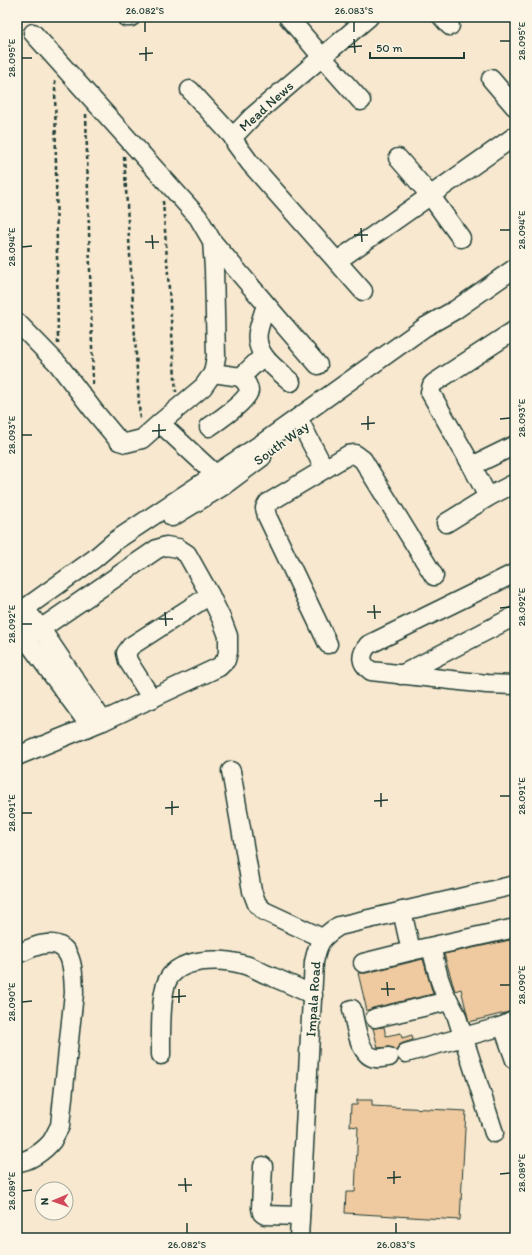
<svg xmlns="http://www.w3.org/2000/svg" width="532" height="1255" font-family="Itim,sans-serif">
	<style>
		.building { fill: #efc99f; stroke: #1f3d34 }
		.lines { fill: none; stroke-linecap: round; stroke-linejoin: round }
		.minor-casing { stroke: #1f3d34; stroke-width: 21 }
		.path { stroke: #1f3d34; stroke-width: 2.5; stroke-dasharray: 4 3; stroke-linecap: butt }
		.minor { stroke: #fcf5e5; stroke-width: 18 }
		.ticks { fill: none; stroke: #1f3d34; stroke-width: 1.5 }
		.labels { text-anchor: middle; stroke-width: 3; stroke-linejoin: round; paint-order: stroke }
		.street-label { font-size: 14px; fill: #1f3d34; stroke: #fcf5e5 }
		.neatline { fill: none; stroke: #1f3d34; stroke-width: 1.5 }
		.ticks-label { font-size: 10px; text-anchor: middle; fill: #1f3d34 }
	</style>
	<rect width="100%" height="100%" fill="#f8e8d0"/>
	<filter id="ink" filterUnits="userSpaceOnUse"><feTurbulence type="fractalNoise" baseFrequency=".025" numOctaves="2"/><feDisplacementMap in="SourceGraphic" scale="8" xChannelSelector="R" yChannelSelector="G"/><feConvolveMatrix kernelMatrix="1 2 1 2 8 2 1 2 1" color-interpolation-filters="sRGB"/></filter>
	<g filter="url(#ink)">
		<!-- building -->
		<g class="building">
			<path d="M515 939V1010L505 1013 469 1022 461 989 455 991 454 988 444 954Z"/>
			<path d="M423 959 433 994 373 1008 367 1011 358 973H366Z"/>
			<path d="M384 1027 386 1036 401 1033 402 1038 412 1035 413 1040 403 1043 399 1045 396 1050 393 1048 389 1047 378 1048 373 1028Z"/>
			<path d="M357 1100H372V1106L466 1111 460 1220 345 1213 346 1192H355L358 1127 350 1126 351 1105H357Z"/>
		</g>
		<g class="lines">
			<!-- minor casing -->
			<g class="minor-casing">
				<g id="minor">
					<path d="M126 17H131"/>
					<path d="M288 17 322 57 361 101"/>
					<path d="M442 17 450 26"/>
					<path d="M33 33 198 217 212 241 214 268 216 357 213 373 203 387 160 423"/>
					<path d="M491 79 515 107"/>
					<path d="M190 90 233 137"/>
					<path d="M398 158 430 195 461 238"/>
					<path d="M212 241 318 365"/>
					<path d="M337 261 515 136"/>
					<path d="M363 291 250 163 236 144 233 137 253 116 369 17"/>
					<path d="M266 305C263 314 260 323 258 332 254 355 277 369 291 382"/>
					<path d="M17 322 58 364 94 411 119 441 126 443 142 439 160 423 215 474 221 483"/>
					<path d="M515 330 434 383 432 385 430 392 472 466 515 445"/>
					<path d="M213 373 241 377 263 356"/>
					<path d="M298 418 324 468"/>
					<path d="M209 427C218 421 248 400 249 391 249 385 245 382 241 377"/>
					<path d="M472 466 488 497"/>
					<path d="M172 517 223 486 262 457"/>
					<path d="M446 523 488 497 515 483"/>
					<path d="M515 573 368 645C360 655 360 663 371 671L487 684 515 685"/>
					<path d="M24 608 41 629 103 721"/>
					<path d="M17 614 94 559 115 541 264 442 425 327 455 310 515 268"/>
					<path d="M17 627 90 726"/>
					<path d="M328 644 267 516 265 508 268 503 348 455 355 454 363 460 434 576"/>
					<path d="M17 645 157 549 166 546 178 548 187 554 210 595 222 620 228 636V652L226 660 219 667 103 721 17 756"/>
					<path d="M401 675 515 616"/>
					<path d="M152 699 128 661 126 653 131 646 210 595"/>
					<path d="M231 771 252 891 257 904 264 911 322 938"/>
					<path d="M402 911 411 951 515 928"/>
					<path d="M431 947 439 978 444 992 456 1014 494 1133"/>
					<path d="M17 954C25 951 32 947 40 945 74 937 73 970 74 993L60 1126C57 1131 55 1136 52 1141 45 1150 29 1162 17 1162"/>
					<path d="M363 963 411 951"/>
					<path d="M352 1009C355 1023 359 1057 376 1058 380 1059 385 1057 389 1057"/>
					<path d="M375 1018 449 1001"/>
					<path d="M515 1020 503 1026 515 1060"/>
					<path d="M406 1053 503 1026"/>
					<path d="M161 1055C161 1035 160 1002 166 984 176 956 222 958 245 965 253 967 260 972 268 975 283 981 298 988 313 995"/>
					<path d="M263 1166 261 1208 262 1213 265 1215 300 1216"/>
					<path d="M299 1238 314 962C318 943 321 937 339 926L515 885"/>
				</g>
			</g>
			<!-- path -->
			<g class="path">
				<path d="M55 81 58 344"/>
				<path d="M86 114 93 385"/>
				<path d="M124 156 140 420"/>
				<path d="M163 201 176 392"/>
			</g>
			<!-- minor -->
			<use href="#minor" class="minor"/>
		</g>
	</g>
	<!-- ticks -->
	<path class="ticks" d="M145 22V32M354 22V32M354 39 355 53M500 41H510M146 47V61M348 47 362 46M139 54 153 53M22 58H32M361 228 362 242M500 230H510M152 235 153 249M354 235H368M145 242H159M22 247 32 246M368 416V430M500 419 510 418M159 424V438M361 424 375 423M152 431 166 430M22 435H32M374 605 375 619M500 608 510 607M165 612 166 626M367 612H381M159 619H173M22 624H32M381 793V807M500 796H510M172 801V815M374 801 388 800M165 808 179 807M22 813H32M387 982 388 996M500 985H510M179 989V1003M381 989H395M172 997 186 996M22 1002 32 1001M394 1171V1184M500 1174 510 1173M185 1178 186 1192M387 1178 401 1177M178 1185H192M22 1191 32 1190M187 1223V1233M396 1223V1233"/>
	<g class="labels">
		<!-- street labels -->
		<g class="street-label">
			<text transform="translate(266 106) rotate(-42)" y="5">Mead News</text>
			<text transform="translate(281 443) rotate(-36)" y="5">South Way</text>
			<text transform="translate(313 999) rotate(-86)" y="5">Impala Road</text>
		</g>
	</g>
	<!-- margin -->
	<rect width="532" height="1255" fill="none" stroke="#fcf5e5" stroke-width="44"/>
	<!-- north arrow -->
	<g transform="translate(54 1201) rotate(268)"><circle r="19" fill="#fcf5e5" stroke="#a4ab9e"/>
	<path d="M0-3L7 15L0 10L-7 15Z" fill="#d1495b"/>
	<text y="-6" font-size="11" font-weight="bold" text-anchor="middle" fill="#1f3d34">N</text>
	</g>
	<!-- scale -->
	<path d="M370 52v6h94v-6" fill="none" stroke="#1f3d34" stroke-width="2"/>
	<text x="376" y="52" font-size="12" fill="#1f3d34" stroke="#fcf5e5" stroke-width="3" paint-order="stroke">50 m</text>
	<rect x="22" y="22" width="488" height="1211" class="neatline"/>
	<g class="ticks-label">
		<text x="145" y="14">26.082°S</text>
		<text x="354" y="14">26.083°S</text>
		<text transform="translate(521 41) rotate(-90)" y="4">28.095°E</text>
		<text transform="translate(11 58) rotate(-90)" y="4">28.095°E</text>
		<text transform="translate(521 230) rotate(-90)" y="4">28.094°E</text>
		<text transform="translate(11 247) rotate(-90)" y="4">28.094°E</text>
		<text transform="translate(521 418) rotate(-90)" y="4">28.093°E</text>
		<text transform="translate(11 435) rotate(-90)" y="4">28.093°E</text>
		<text transform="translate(521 607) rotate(-90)" y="4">28.092°E</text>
		<text transform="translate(11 624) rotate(-90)" y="4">28.092°E</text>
		<text transform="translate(521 796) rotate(-90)" y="4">28.091°E</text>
		<text transform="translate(11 813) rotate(-90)" y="4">28.091°E</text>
		<text transform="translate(521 985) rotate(-90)" y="4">28.090°E</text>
		<text transform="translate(11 1002) rotate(-90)" y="4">28.090°E</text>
		<text transform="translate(521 1173) rotate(-90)" y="4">28.089°E</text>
		<text transform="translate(11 1191) rotate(-90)" y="4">28.089°E</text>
		<text x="187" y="1248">26.082°S</text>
		<text x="396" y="1248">26.083°S</text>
	</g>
</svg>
